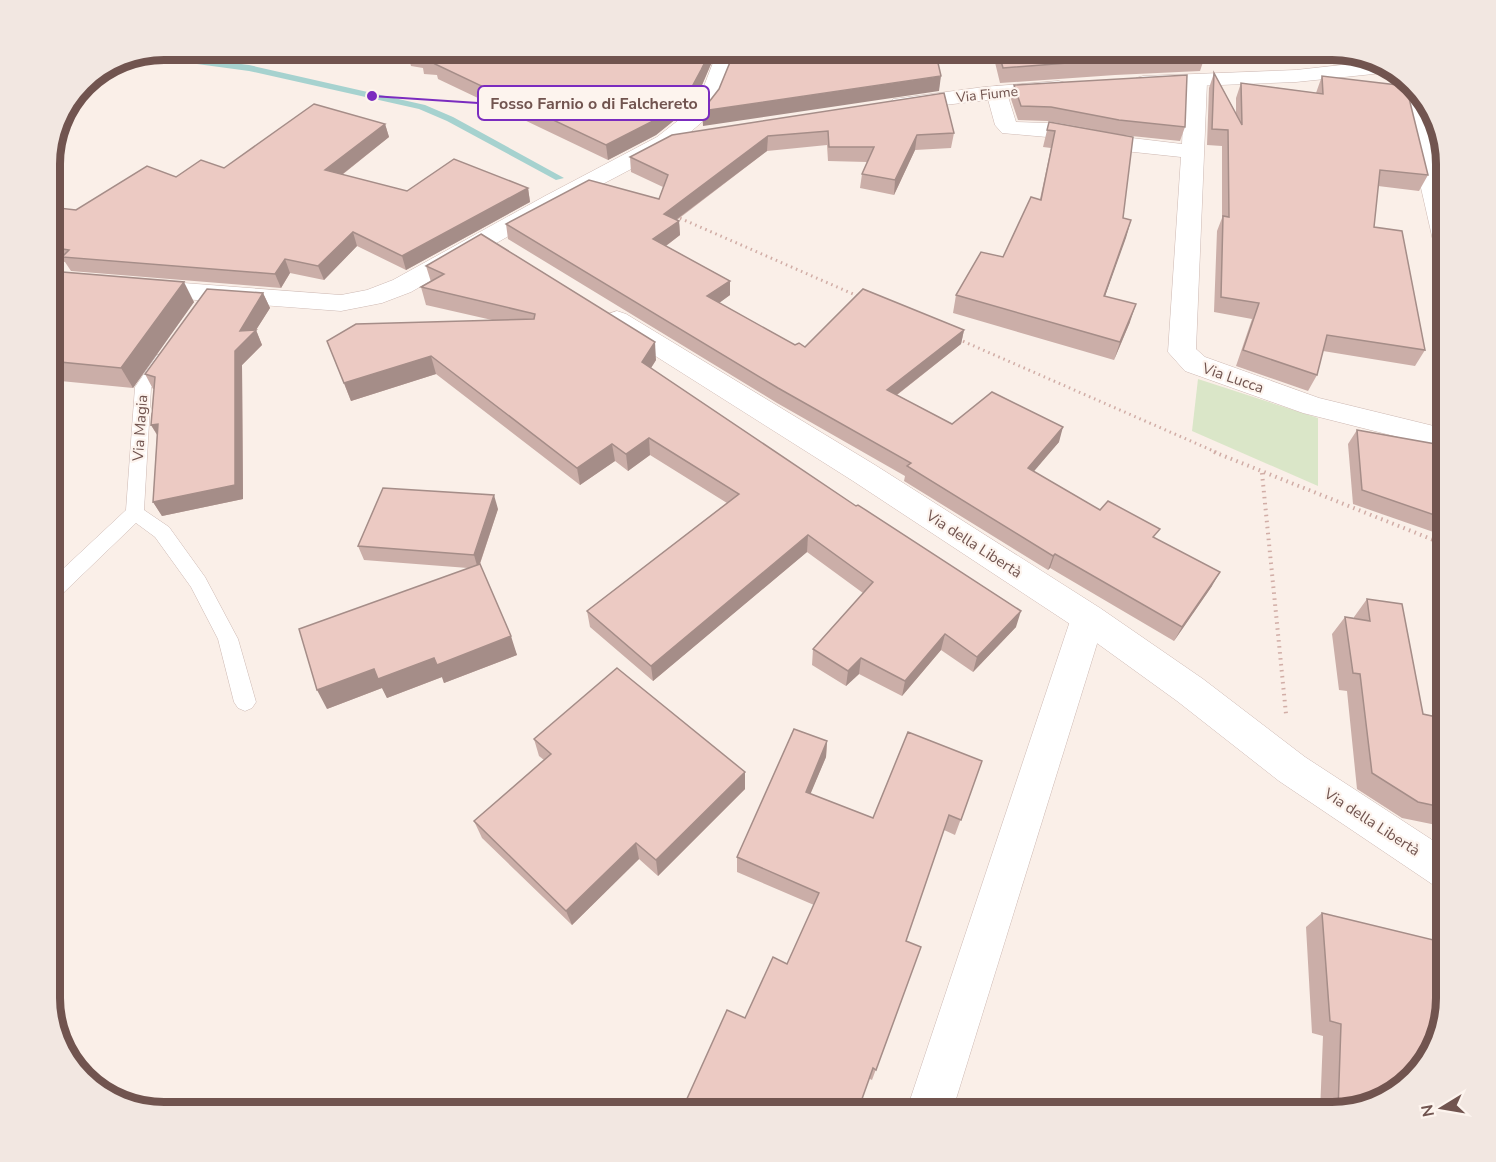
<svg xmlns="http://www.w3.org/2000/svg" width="1496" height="1162" font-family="'Nunito Sans',sans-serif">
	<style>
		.green { fill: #dae6c8 }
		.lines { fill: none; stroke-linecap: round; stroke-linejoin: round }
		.stream { fill: #a6d2cf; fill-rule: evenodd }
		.service-casing { stroke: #cdb8b2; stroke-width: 1 }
		.minor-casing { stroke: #cdb8b2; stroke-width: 1 }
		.tertiary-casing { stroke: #cdb8b2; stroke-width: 1 }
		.path-far1 { stroke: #d1ada6; stroke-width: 3; stroke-dasharray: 1.5 4; stroke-linecap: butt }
		.path { stroke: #d1ada6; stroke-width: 4; stroke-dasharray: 1.5 4.5; stroke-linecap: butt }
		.service { fill: #fff; fill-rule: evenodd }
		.minor { fill: #fff; fill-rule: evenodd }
		.tertiary { fill: #fff; fill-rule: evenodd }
		.wall { fill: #cbaea8 }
		.shaded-wall { fill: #a58d88 }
		.building { fill: #eccac3; stroke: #a58d88; stroke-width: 1.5 }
		.labels { text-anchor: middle; stroke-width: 4.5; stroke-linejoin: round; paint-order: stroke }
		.far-street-label { font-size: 14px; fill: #71544f; stroke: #fdf4ee }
		.street-label { font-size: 15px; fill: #71544f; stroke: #fdf4ee }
		.rim { fill: none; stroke: #71544f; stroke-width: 8 }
		.leader { fill: none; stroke: #7b2cbf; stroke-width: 2 }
		.callout-dot { fill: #7b2cbf; stroke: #fdf4ee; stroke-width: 2 }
		.callout { fill: #fdf4ee; stroke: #7b2cbf; stroke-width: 2 }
		.callout-label { font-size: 16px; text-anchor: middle; font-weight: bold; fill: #71544f }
	</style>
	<rect width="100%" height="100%" fill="#faefe8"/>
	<!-- green -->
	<path class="green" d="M1198 379 1318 418V486L1192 431Z"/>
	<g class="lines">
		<!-- stream -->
		<path class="stream" d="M154 53 249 65 425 105 453 117 564 178 556 180 447 121 419 109 249 71 145 57Z"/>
		<!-- service casing -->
		<g class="service-casing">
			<path id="service" d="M163 354 169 355 171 359 151 388 144 510 169 527 205 577 238 639 256 702 252 708 245 711 238 708 234 702 218 639 191 587 155 537 136 523 57 599 50 601V581L126 510 135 387 157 355Z"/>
		</g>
		<!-- minor casing -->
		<g class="minor-casing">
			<g id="minor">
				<path d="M1401 73 1421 97 1446 197V252L1437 250 1434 245 1396 78Z"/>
				<path d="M1196 76 1203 78 1207 82 1196 349 1205 357 1319 398 1446 429V449L1303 413 1185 371 1168 352 1181 157 1115 150 1047 137 1002 133 995 125 986 92 989 87 997 86 1005 87 1016 122 1047 123 1115 136 1182 144 1185 82 1189 78Z"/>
				<path d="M1088 604 1100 608 1105 618 952 1112H906L1071 618 1076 608Z"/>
			</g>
		</g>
		<!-- tertiary casing -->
		<g class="tertiary-casing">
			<g id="tertiary">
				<path d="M718 50H738L726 86 709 116 673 147 561 206 411 292 382 303 341 311 144 296 135 294 131 288 135 282 144 280 341 295 367 290 393 280 545 196 657 137 689 112 704 86Z"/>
				<path d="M1369 62 1391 70 1383 73 1296 82 1143 88 1136 86 1132 82 1136 78 1143 76 1296 70Z"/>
				<path d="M1059 81 1066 83 1070 87 1066 91 901 110 893 109 890 104 893 99 901 98 984 87Z"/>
				<path d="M617 311 626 314 875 465 1100 608 1203 679 1305 757 1446 849V890L1432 884 1279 781 1177 701 1076 628 853 481 608 326 604 320 608 314Z"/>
			</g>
		</g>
		<!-- path-far1 -->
		<g class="path-far1">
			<path d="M675 216 860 297"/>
			<path d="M958 339 1218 453"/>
		</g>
		<!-- path -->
		<g class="path">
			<path d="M1214 452 1446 545"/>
			<path d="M1262 473 1286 714"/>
		</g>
		<!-- service -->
		<use href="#service" class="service"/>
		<!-- minor -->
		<use href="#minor" class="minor"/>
		<!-- tertiary -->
		<use href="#tertiary" class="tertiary"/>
	</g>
	<!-- wall -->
	<g class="wall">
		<path d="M409 50H717L702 85 687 110 656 135 608 160 438 79 437 75 424 74 423 68 411 66 407 52Z"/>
		<path d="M992 50H1202L1205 56 1200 71 1115 75 1000 83Z"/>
		<path d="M1214 73 1236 113V98L1241 83 1316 93 1322 76 1428 175 1419 191 1378 186 1374 227 1425 350 1415 366 1323 351 1317 375 1308 391 1236 366 1252 319 1214 312 1217 231 1222 218V146L1207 145 1209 88Z"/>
		<path d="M1014 85 1185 127 1180 141 1122 135 1123 218 1131 220 1105 296 1130 322 1114 360 953 313 956 295 1003 257 1040 199 1051 148 1043 147 1049 122 1098 130 1047 121 1018 120 1011 99Z"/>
		<path d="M944 93 954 133 951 148 915 150 894 195 860 188 862 174 867 162 828 161 827 145 767 151 677 220 679 221 680 235 666 246 730 281V295L719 303 795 345 805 347 964 330 961 344 897 395 952 424 1059 442 1033 471 1100 510 1155 538 1212 586 1174 641 1050 568 1048 570 904 481 905 476 777 403 508 239 506 224 659 199 663 187 631 172 630 157Z"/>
		<path d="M1424 101 1435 114 1446 164V190Z"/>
		<path d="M385 124 389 137 342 175 407 191 528 188 530 202 406 270 357 246 324 280 290 273 281 288 71 271 65 262 50 260V207L76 210 176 177 224 168Z"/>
		<path d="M426 266 656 360 651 368 1016 627 973 672 941 650 902 696 859 674 846 686 812 665 813 649 863 593 807 552 653 681 590 627 587 611 727 503 650 455 628 471 615 461 580 485 436 374 351 401 327 341 492 320 426 305 421 287 431 282Z"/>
		<path d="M50 271 194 302 133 388 50 380Z"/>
		<path d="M263 293 270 308 256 330 262 345 242 365 243 499 162 516 153 502 157 435 151 425 154 389H153L145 374Z"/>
		<path d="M1357 430 1446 519V530L1442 535 1353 504 1348 444Z"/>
		<path d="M498 509 480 564 517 655 444 683 442 677 387 698 382 688 327 709 468 568 364 560 358 546Z"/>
		<path d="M1367 599 1423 714 1446 719V827L1402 818 1357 789 1347 691 1339 690 1332 634 1345 617 1354 618V617Z"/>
		<path d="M534 739 745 772V789L658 876 639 859 572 925 482 838 474 821 544 760 539 756Z"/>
		<path d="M827 741 826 757 810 794 873 818 982 761 955 835 944 830 906 941 921 947 872 1080 745 1018 787 964 814 905 737 872V857Z"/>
		<path d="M1322 913 1382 1101 1332 1113H1320L1323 1036 1312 1033 1306 927Z"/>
	</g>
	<!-- shaded-wall -->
	<g class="shaded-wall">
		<path d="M711 50H717L702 85 687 110 656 135 608 160 606 145Z"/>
		<path d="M941 76 939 91 703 126 702 111Z"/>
		<path d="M385 124 389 137 330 184 325 170Z"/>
		<path d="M917 135 915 150 894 195 895 180Z"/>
		<path d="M768 136 767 151 665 228 664 214Z"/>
		<path d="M528 188 530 202 406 270 402 256Z"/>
		<path d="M1131 220 1126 238 1099 313 1104 296Z"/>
		<path d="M679 221 680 235 655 254 653 239Z"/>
		<path d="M353 232 357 246 324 280 318 266Z"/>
		<path d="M285 259 290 273 281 288 275 274Z"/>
		<path d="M730 281V295L708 311 707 296Z"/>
		<path d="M184 282 194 302 133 388 121 368Z"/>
		<path d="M263 293 270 308 256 330 262 345 242 365 243 499 162 516 153 502 235 351 240 331Z"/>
		<path d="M1136 304 1130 322 1114 360 1120 342Z"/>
		<path d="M964 330 961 344 885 404 887 390Z"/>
		<path d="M655 342 656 360 644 379 642 362Z"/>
		<path d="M431 356 436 374 351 401 344 383Z"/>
		<path d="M158 424 160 439 151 425Z"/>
		<path d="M1063 427 1059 442 1024 483 1028 468Z"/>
		<path d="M649 438 650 455 628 471 626 454Z"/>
		<path d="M612 444 615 461 580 485 577 468Z"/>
		<path d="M494 495 498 509 478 569 474 555Z"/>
		<path d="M808 535 807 552 653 681 651 666Z"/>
		<path d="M1055 554 1050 568 1048 570 1053 556Z"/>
		<path d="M1220 572 1212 586 1174 641 1182 627Z"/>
		<path d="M1021 611 1016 627 973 672 977 657Z"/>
		<path d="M945 634 941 650 902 696 905 681Z"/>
		<path d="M511 636 517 655 444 683 442 677 387 698 382 688 327 709 317 690 374 669 434 658Z"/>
		<path d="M861 658 859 674 846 686 848 671Z"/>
		<path d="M827 741 826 757 805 807 806 792Z"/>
		<path d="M745 772V789L658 876 656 860Z"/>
		<path d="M636 843 639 859 572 925 566 911Z"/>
	</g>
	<!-- building -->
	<g class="building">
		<path d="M409 50H711L701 70 687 96 655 120 606 145 435 64 438 61 421 59 425 53 407 52Z"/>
		<path d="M735 50H935L941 76 702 111 719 89Z"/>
		<path d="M998 50H1202L1205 56 1119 59 1003 68Z"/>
		<path d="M1214 73 1242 125 1241 83 1323 94 1322 76 1406 86 1428 175 1380 170 1374 227 1402 231 1425 350 1327 335 1317 375 1243 350 1259 303 1221 297 1223 216 1229 217 1228 130 1212 129Z"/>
		<path d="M1187 75 1185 127 1119 120 1051 107 1021 106 1014 85Z"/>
		<path d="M944 93 954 133 917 135 895 180 862 174 874 147H829L828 131 768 136 664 214 679 221 653 239 730 281 707 296 795 345 799 343 805 347 863 289 964 330 887 390 952 424 992 392 1063 427 1028 468 1100 510 1108 501 1160 529 1153 537 1220 572 1182 627 1055 554 1053 556 907 466 911 463 778 388 506 224 589 180 659 199 668 175 630 157 672 135Z"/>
		<path d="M314 104 385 124 325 170 407 191 454 159 528 188 402 256 353 232 318 266 285 259 275 274 62 257 69 250 50 247V207L76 210 147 166 176 177 201 160 224 168Z"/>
		<path d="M1049 122 1133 137 1123 218 1131 220 1104 296 1136 304 1120 342 956 295 981 252 1003 257 1031 197 1041 200 1055 131 1047 130Z"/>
		<path d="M481 234 655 342 642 362 856 506 858 505 1021 611 977 657 945 634 905 681 861 658 848 671 813 649 873 582 808 535 651 666 587 611 739 494 649 438 626 454 612 444 577 468 431 356 344 383 327 341 356 324 534 319 535 314 421 287 444 274 426 266Z"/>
		<path d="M50 271 184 282 121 368 50 361Z"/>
		<path d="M207 289 263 293 240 331 256 330 235 351V485L153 502 158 424 151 425 155 377 145 374Z"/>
		<path d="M1357 430 1441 445 1446 480V519L1362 490Z"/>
		<path d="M383 488 494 495 474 555 358 546Z"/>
		<path d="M480 564 511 636 437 665 434 658 378 679 374 669 317 690 299 629Z"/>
		<path d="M1367 599 1402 604 1423 714 1446 719V808L1418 802 1372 773 1360 674 1353 673 1345 617 1370 621Z"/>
		<path d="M617 668 745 772 656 860 636 843 566 911 474 821 551 754 534 739Z"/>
		<path d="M794 729 827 741 806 792 873 818 908 732 982 761 961 820 949 815 906 941 921 947 876 1070 873 1068 857 1113 681 1112 727 1010 745 1018 773 957 787 964 819 893 737 857Z"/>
		<path d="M1322 913 1446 943V998L1423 1068 1382 1101 1338 1111 1341 1024 1330 1021Z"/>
	</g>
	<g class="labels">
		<!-- far-street labels -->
		<g class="far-street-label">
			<text transform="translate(987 94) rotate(-6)" y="5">Via Fiume</text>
		</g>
		<!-- street labels -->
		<g class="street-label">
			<text transform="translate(1233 378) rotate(19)" y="5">Via Lucca</text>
			<text transform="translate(140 428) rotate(-86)" y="5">Via Magia</text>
			<text transform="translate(974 544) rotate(33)" y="5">Via della Libertà</text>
			<text transform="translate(1372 822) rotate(33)" y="5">Via della Libertà</text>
		</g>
	</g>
	<!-- crop -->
	<path d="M0 0H1496V1162H0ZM164 60H1332A104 104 0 0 1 1436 164V998A104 104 0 0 1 1332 1102H164A104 104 0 0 1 60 998V164A104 104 0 0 1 164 60Z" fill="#f2e7e1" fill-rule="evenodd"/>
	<path class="rim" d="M164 60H1332A104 104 0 0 1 1436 164V998A104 104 0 0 1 1332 1102H164A104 104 0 0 1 60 998V164A104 104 0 0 1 164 60Z"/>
	<!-- callouts -->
	<path class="leader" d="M372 96L478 103"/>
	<circle class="callout-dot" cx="372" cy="96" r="6"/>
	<rect class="callout" x="478" y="86" width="231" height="34" rx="6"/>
	<g class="callout-label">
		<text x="594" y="109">Fosso Farnio o di Falchereto</text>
	</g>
	<!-- north arrow -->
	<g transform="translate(1442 1108) rotate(259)" stroke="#fdf4ee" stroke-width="4.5" paint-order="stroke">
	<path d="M0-4.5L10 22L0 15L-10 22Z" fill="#71544f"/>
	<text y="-9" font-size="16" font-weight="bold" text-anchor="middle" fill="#71544f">N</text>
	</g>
</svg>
